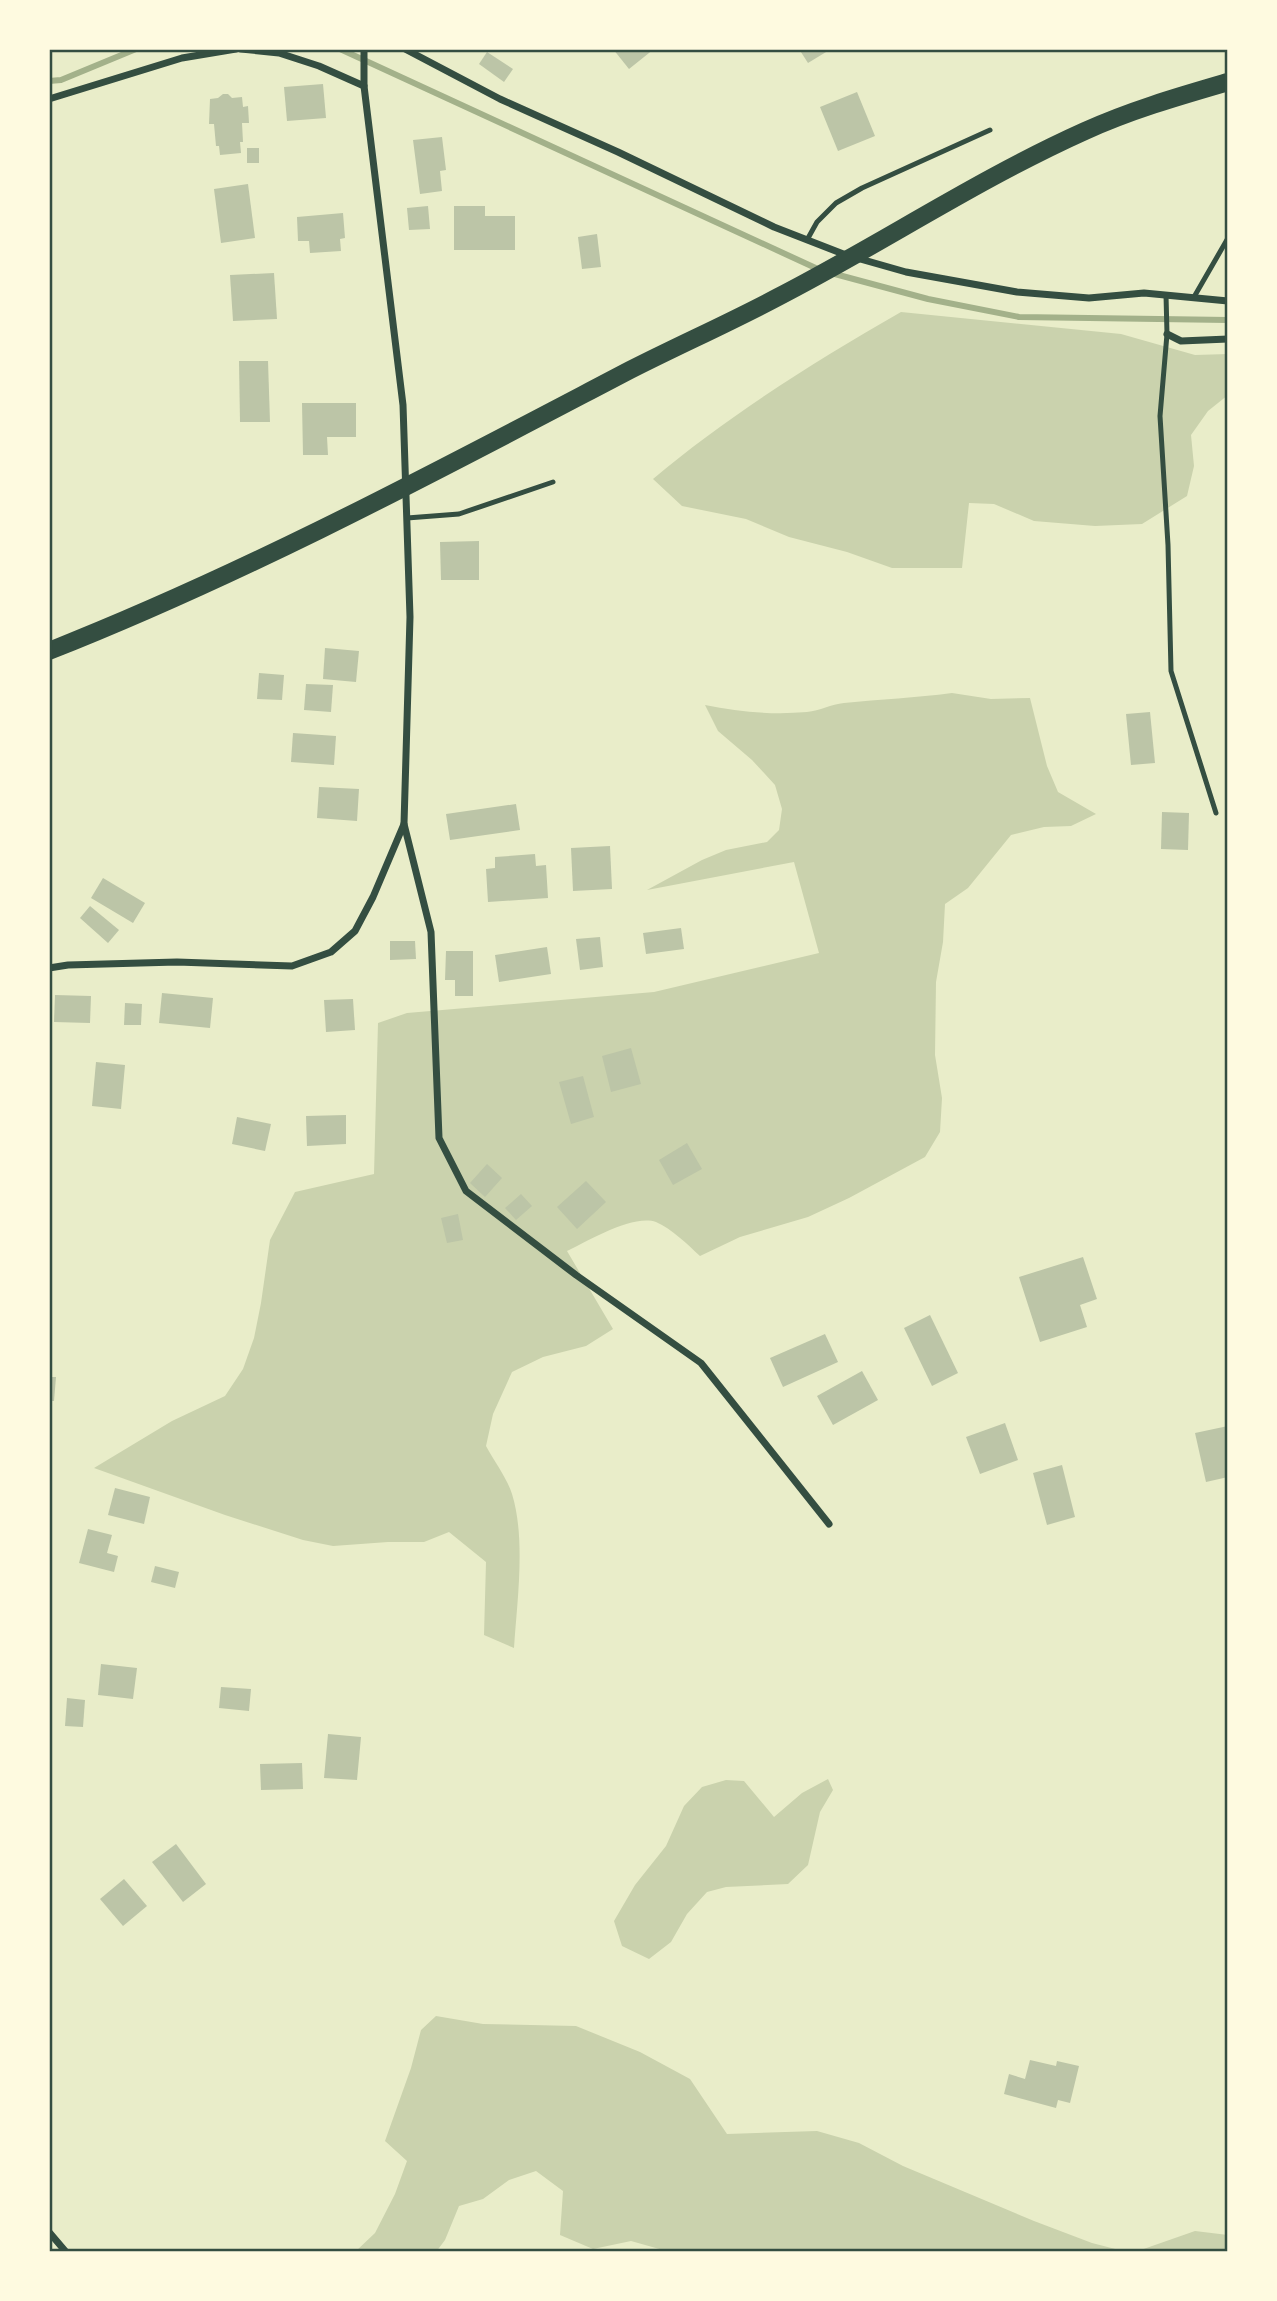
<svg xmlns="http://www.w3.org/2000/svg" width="1277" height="2301" font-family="Lato,sans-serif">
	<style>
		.green { fill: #cad2ad }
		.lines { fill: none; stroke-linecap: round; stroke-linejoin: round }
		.stream { stroke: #a3b18a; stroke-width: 6 }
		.building { fill: #bcc5a7 }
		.service { stroke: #344e41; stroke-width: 5 }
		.minor { stroke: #344e41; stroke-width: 7 }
		.primary { stroke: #344e41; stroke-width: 18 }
		.neatline { fill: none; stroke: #344e41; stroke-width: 2.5 }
	</style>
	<rect width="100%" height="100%" fill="#e9edc9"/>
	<!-- green -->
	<g class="green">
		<path d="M901 312 1121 334 1195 355 1228 354V395L1208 411 1191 435 1194 466 1187 496 1142 524 1095 526 1034 521 994 504 969 503 962 568H892L847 552 789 537 746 519 682 506 653 479C729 415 814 362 901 312Z"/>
		<path d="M952 693 991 699 1030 698 1047 766 1058 792 1096 814 1071 826 1044 827 1011 835 968 888 945 904 943 942 936 982 935 1055 942 1098 940 1132 925 1157 849 1198 808 1217 740 1237 700 1256C687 1244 672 1229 656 1222 633 1214 588 1241 567 1251L613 1329 586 1346 543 1357 512 1372 493 1414 486 1446C494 1461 507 1478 512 1494 526 1539 517 1602 514 1648L484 1635 486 1562 449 1532 424 1542H388L333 1546 303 1540 225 1515 94 1468 172 1421 225 1396 243 1369 254 1338 261 1303 270 1240 295 1192 374 1174 378 1023 407 1013 654 992 819 953 794 862 647 890 702 860 726 850 767 842 779 830 782 809 775 785 752 760 718 731 705 705C739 712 773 715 807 712 820 711 831 704 844 703 880 699 916 698 952 693Z"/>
		<path d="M828 1779 833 1790 820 1812 808 1865 788 1884 726 1887 707 1892 687 1914 671 1942 649 1959 622 1946 614 1921 635 1885 666 1846 684 1806 702 1787 726 1780 744 1781 774 1817 802 1793Z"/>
		<path d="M436 2016 483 2024 576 2026 640 2052 690 2079 727 2134 817 2131 859 2143 903 2166 1034 2221 1092 2243 1127 2252H670L631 2241 593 2249 560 2235 563 2191 536 2171 509 2180 483 2199 459 2206 445 2240 436 2252H355L375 2233 395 2194 407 2161 385 2141 411 2068 421 2030Z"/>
		<path d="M1195 2231 1228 2235V2252H1135Z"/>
	</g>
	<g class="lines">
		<!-- stream -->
		<g class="stream">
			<path d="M340 49 820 270 928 299 1019 317 1228 320"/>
			<path d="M49 81 61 80 136 49"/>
		</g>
	</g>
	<!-- building -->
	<g class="building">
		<path d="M613 49H654L629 69Z"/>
		<path d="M799 49H831L808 63Z"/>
		<path d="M487 52 513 69 504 82 479 64Z"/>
		<path d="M323 84 326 118 287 121 284 87Z"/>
		<path d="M857 92 875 136 838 151 820 107Z"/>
		<path d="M223 94H228L232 98 242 97 243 107 248 106 249 123H242L243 142H240L241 153 220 155 219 146H216L214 124H209L210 99 218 98Z"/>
		<path d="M442 137 446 170 440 171 442 191 420 194 413 140Z"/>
		<rect x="247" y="148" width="12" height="15"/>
		<path d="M248 184 255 238 221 243 214 189Z"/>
		<path d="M428 206 430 229 409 230 407 208Z"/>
		<path d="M454 206H485V216H515V250H454Z"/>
		<path d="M343 213 345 238 340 239 341 251 310 253 309 241H298L297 217Z"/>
		<path d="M597 234 601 267 582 269 578 237Z"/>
		<path d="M274 273 277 319 233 321 230 275Z"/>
		<path d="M239 361H268L270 422H240Z"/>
		<path d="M302 403H356V437H327L328 455H303Z"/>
		<path d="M479 541V580H441L440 542Z"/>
		<path d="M325 648 359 651 356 682 323 679Z"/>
		<path d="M259 673 284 675 282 700 257 699Z"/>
		<path d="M306 684 333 685 331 712 304 710Z"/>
		<path d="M1150 712 1155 763 1131 765 1126 714Z"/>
		<path d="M293 733 336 736 334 765 291 762Z"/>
		<path d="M319 787 359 789 357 821 317 818Z"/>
		<path d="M516 804 520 830 450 840 446 814Z"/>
		<path d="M1162 812 1189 813 1188 850 1161 849Z"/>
		<path d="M610 846 612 889 573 891 571 848Z"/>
		<path d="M535 854 536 866 546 865 548 898 488 902 486 869 495 868V857Z"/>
		<path d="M103 878 145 903 133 923 91 898Z"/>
		<path d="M90 906 119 930 108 943 80 918Z"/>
		<path d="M681 928 684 949 646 954 643 933Z"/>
		<path d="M600 937 603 967 580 970 576 939Z"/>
		<path d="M390 941H415L416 959 390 960Z"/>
		<path d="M547 947 551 974 499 982 495 955Z"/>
		<path d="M446 951H473V996H455V980H445Z"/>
		<path d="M162 993 213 998 210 1028 159 1023Z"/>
		<path d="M55 995 91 996 90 1023 54 1022Z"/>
		<path d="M353 999 355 1030 326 1032 324 1000Z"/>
		<path d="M125 1003 142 1004 141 1025H124Z"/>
		<path d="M631 1048 641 1084 611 1092 602 1056Z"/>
		<path d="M96 1062 125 1065 121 1109 92 1106Z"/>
		<path d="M583 1076 594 1117 571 1124 559 1082Z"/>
		<path d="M346 1115V1144L307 1146 306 1116Z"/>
		<path d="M237 1117 271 1124 265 1151 232 1144Z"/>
		<path d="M687 1143 702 1169 673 1185 659 1160Z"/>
		<path d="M487 1164 502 1178 485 1197 470 1183Z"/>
		<path d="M586 1181 606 1202 577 1229 557 1207Z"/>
		<path d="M521 1194 532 1206 516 1220 505 1208Z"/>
		<path d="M458 1214 463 1240 447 1243 441 1218Z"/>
		<path d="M1083 1257 1097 1299 1080 1305 1087 1327 1040 1342 1019 1277Z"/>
		<path d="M930 1315 958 1373 932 1386 904 1328Z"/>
		<path d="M825 1334 838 1362 783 1387 770 1358Z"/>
		<path d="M862 1371 878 1400 833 1425 817 1396Z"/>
		<path d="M49 1377H56L54 1401H49Z"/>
		<path d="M1005 1423 1018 1460 980 1474 966 1437Z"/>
		<path d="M1228 1426V1477L1206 1482 1195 1433Z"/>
		<path d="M1062 1465 1075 1517 1047 1525 1033 1473Z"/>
		<path d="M115 1488 150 1497 144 1524 108 1515Z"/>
		<path d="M88 1529 112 1535 107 1553 118 1556 114 1572 79 1563Z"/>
		<path d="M155 1566 179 1572 175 1588 151 1582Z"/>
		<path d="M101 1664 137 1668 133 1699 98 1695Z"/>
		<path d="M221 1687 251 1689 249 1711 219 1708Z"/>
		<path d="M67 1698 85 1700 83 1727 65 1726Z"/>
		<path d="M328 1734 361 1737 357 1780 324 1778Z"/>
		<path d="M302 1763 303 1789 261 1790 260 1764Z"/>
		<path d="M176 1844 206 1884 183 1902 152 1862Z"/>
		<path d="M124 1879 147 1906 123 1926 100 1899Z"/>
		<path d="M1030 2060 1056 2066 1057 2061 1079 2066 1070 2103 1058 2100 1056 2108 1004 2094 1009 2074 1025 2079Z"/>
	</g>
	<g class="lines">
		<!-- service -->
		<g class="service">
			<path d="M807 240 817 222 836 203 862 188 990 130"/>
			<path d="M1166 295 1167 334 1160 416 1168 545 1171 671 1216 813"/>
			<path d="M1194 297 1228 238"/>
			<path d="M407 518 459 514 553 482"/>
		</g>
		<!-- minor -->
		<g class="minor">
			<path d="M241 49 279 53 319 66 364 86"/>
			<path d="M405 49 500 99 618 152 774 227 846 255 906 272 1017 292 1089 298 1144 293 1228 301"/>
			<path d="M49 99 182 58 236 49"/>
			<path d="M1167 334 1181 341 1228 339"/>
			<path d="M404 824 431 932 439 1138 466 1191 576 1275 701 1363 829 1524"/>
			<path d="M49 968 68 965 177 962 292 966 331 952 355 931 373 897 404 824 410 617 403 405 364 86V49"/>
			<path d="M49 2232 66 2252"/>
		</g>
		<!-- primary -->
		<path class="primary" d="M49 651C249 572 439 470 630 370 679 345 729 323 778 297 881 244 978 179 1085 131 1131 110 1180 96 1228 82"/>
	</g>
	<!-- border -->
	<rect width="1277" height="2301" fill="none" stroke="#fefae0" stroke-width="102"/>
	<rect x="51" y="51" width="1175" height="2199" class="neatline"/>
</svg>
